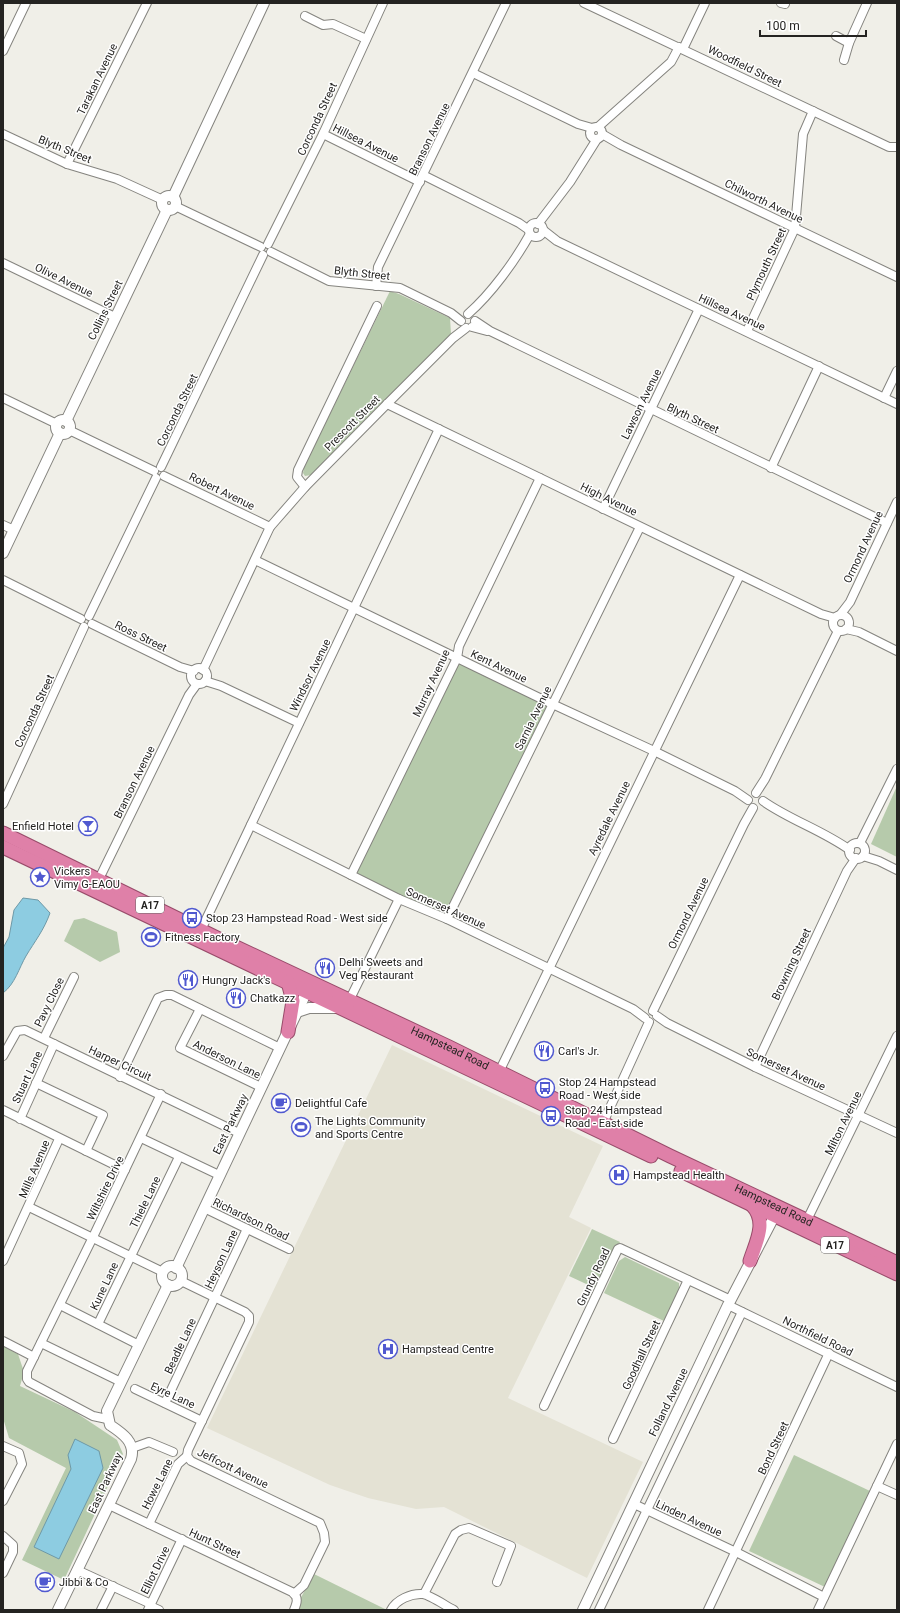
<svg xmlns="http://www.w3.org/2000/svg" width="900" height="1613" font-family="Roboto,sans-serif">
	<style>
		.built { fill: #e4e2d4 }
		.green { fill: #b6caab }
		.water { fill: #8dcce1; stroke: #6e99a7 }
		.lines { fill: none; stroke-linecap: round; stroke-linejoin: round }
		.minor-casing { stroke: #85847f; stroke-width: 10 }
		.tertiary-casing { stroke: #85847f; stroke-width: 12 }
		.trunk-casing { stroke: #984b6a; stroke-width: 15 }
		.minor { stroke: #fff; stroke-width: 8 }
		.tertiary { stroke: #fff; stroke-width: 10 }
		.trunk { stroke: #df80a8; stroke-width: 13 }
		.labels { text-anchor: middle; stroke-width: 3; stroke-linejoin: round; paint-order: stroke }
		.shield { fill: #fff; stroke: #666564; stroke-width: 1 }
		.shield-label { font-size: 10px; font-weight: bold; fill: #242321 }
		.street-label { font-size: 11px; fill: #242321; stroke: #fff }
		.poi-label { font-size: 11px; fill: #242321; stroke: #fff; text-anchor: start }
	</style>
	<rect width="100%" height="100%" fill="#f0efe8"/>
	<!-- built -->
	<path class="built" d="M392 1045 603 1146 569 1217 591 1228 508 1398 643 1462 587 1578 444 1507 416 1509 368 1498 330 1485 207 1428Z"/>
	<!-- green -->
	<g class="green">
		<path d="M390 291 399 294 450 318 451 334 311 475 305 476 303 473 304 467Z"/>
		<path d="M457 658 552 704 447 919 351 875Z"/>
		<path d="M897 786V857L871 844Z"/>
		<path d="M84 918 117 932 120 952 100 962 64 941 74 920Z"/>
		<path d="M592 1229 620 1242 597 1289 569 1276Z"/>
		<path d="M625 1257 679 1283V1289L664 1321 604 1293 619 1261Z"/>
		<path d="M3 1346 18 1354 24 1372 20 1386 75 1412 117 1440 123 1454 64 1580 22 1560 66 1468 9 1438 3 1418Z"/>
		<path d="M794 1455 870 1491 825 1587 749 1551Z"/>
		<path d="M314 1574 387 1610H294Z"/>
	</g>
	<!-- water -->
	<g class="water">
		<path d="M23 898 38 900 50 913C44 930 35 941 26 956 19 968 15 984 3 993V948L9 937 14 910Z"/>
		<path d="M75 1439 99 1451 103 1468 59 1559 34 1547 71 1469 68 1455Z"/>
	</g>
	<g class="lines">
		<!-- minor casing -->
		<g class="minor-casing">
			<g id="minor">
				<path d="M584 3 889 147H897"/>
				<path d="M781 3 785 4"/>
				<path d="M305 16 323 25 333 24 366 39"/>
				<path d="M836 36 849 43"/>
				<path d="M683 49 705 3"/>
				<path d="M3 51 26 3"/>
				<path d="M844 60 849 43 867 3"/>
				<path d="M473 73 578 124 592 128"/>
				<circle cx="596" cy="133" r="6"/>
				<path d="M598 127 671 62 679 47"/>
				<path d="M3 134 67 164 117 179 163 200"/>
				<path d="M323 134 420 182"/>
				<path d="M602 134 621 145 897 277"/>
				<path d="M67 164 147 3"/>
				<path d="M423 175 519 223 529 230"/>
				<path d="M175 206 261 247"/>
				<circle cx="536" cy="230" r="7"/>
				<path d="M538 224 570 182 597 139"/>
				<path d="M543 230 557 241 897 404"/>
				<path d="M268 244 323 134 383 3"/>
				<path d="M271 252 329 281 400 288 451 313 461 321"/>
				<path d="M3 263 115 317"/>
				<path d="M376 286 378 267 506 3"/>
				<path d="M468 314C491 294 515 261 530 234"/>
				<path d="M475 321 490 331 887 523"/>
				<path d="M472 327 487 331"/>
				<path d="M747 331 795 228 803 134 813 111"/>
				<path d="M3 398 57 424"/>
				<path d="M884 398 897 371"/>
				<path d="M387 404 821 614 835 618"/>
				<path d="M69 430 154 471"/>
				<path d="M161 467 263 255"/>
				<path d="M771 468 819 366"/>
				<path d="M164 476 270 527"/>
				<path d="M305 487 297 477 298 470 377 306"/>
				<path d="M603 509 699 309"/>
				<path d="M3 525 14 530"/>
				<path d="M255 560 548 702 654 751 735 791 748 800"/>
				<path d="M3 580 81 619"/>
				<path d="M840 615 850 602 897 502"/>
				<circle cx="841" cy="623" r="8"/>
				<path d="M89 616 156 478"/>
				<path d="M92 624 180 667 194 671"/>
				<path d="M846 629 859 632 897 651"/>
				<circle cx="199" cy="676" r="8"/>
				<path d="M203 670 270 527 305 487 383 408 453 338 466 328"/>
				<path d="M205 681 221 686 299 723"/>
				<path d="M756 793 765 779 838 631"/>
				<path d="M763 801C790 820 822 830 850 850"/>
				<path d="M3 804 84 627"/>
				<path d="M251 825 399 899 447 919 633 1009 645 1018"/>
				<path d="M860 843 897 769"/>
				<circle cx="857" cy="851" r="8"/>
				<path d="M863 856 879 861 897 870"/>
				<path d="M351 875 457 658 459 646 540 478"/>
				<path d="M99 879 189 695 197 684"/>
				<path d="M447 919 640 527"/>
				<path d="M201 930 439 429"/>
				<path d="M349 1001 399 899"/>
				<path d="M200 1009 180 1048 261 1087"/>
				<path d="M653 1011 744 824 753 808"/>
				<path d="M657 1016 667 1023 755 1067 897 1133"/>
				<path d="M44 1038 74 977"/>
				<path d="M3 1056 17 1031 25 1030 239 1133"/>
				<path d="M755 1067 847 871 856 858"/>
				<path d="M499 1072 740 575"/>
				<path d="M120 1077 158 998 166 995H172L280 1048"/>
				<path d="M36 1083 103 1115 86 1151"/>
				<path d="M3 1110 125 1170"/>
				<path d="M20 1119 54 1044"/>
				<path d="M603 1123 649 1022"/>
				<path d="M141 1138 219 1175"/>
				<path d="M29 1207 163 1272"/>
				<path d="M204 1208 289 1249"/>
				<path d="M807 1220 897 1036"/>
				<path d="M3 1261 59 1139"/>
				<path d="M181 1281 245 1312 249 1316V1322L188 1450 187 1456 191 1461 320 1523 324 1533 325 1542 304 1585 294 1594"/>
				<path d="M60 1305 139 1345"/>
				<path d="M728 1305 897 1387"/>
				<path d="M98 1324 179 1157"/>
				<path d="M3 1341 34 1357"/>
				<path d="M41 1343 121 1382"/>
				<path d="M135 1389 202 1421"/>
				<path d="M165 1403 247 1229"/>
				<path d="M544 1406 618 1249 620 1248 731 1300"/>
				<path d="M107 1419 93 1416 29 1382 27 1379V1371L93 1237 161 1094"/>
				<path d="M613 1439 688 1280"/>
				<path d="M3 1446 19 1453 22 1464 3 1501"/>
				<path d="M132 1448 149 1442 173 1452"/>
				<path d="M877 1486 897 1495"/>
				<path d="M634 1504 736 1552 824 1597"/>
				<path d="M109 1505 292 1592C299 1597 297 1603 294 1610"/>
				<path d="M149 1524 178 1464 187 1456"/>
				<path d="M3 1536 13 1545V1552L3 1573"/>
				<path d="M77 1570 151 1604"/>
				<path d="M424 1594 455 1534 461 1530 469 1528 511 1546 497 1582"/>
				<path d="M150 1606 159 1610"/>
				<path d="M101 1610 113 1586"/>
				<path d="M148 1610 182 1539"/>
				<path d="M391 1610C396 1600 411 1593 423 1594 430 1595 446 1606 454 1610"/>
				<path d="M599 1610 742 1312"/>
				<path d="M708 1610 829 1353"/>
				<path d="M818 1610 897 1444"/>
			</g>
		</g>
		<!-- tertiary casing -->
		<g class="tertiary-casing">
			<g id="tertiary">
				<circle cx="169" cy="203" r="7"/>
				<path d="M173 197 264 3"/>
				<circle cx="63" cy="427" r="7"/>
				<path d="M66 421 167 210"/>
				<path d="M3 553 60 433"/>
				<path d="M297 1012 309 1008H340"/>
				<circle cx="172" cy="1276" r="10"/>
				<path d="M176 1268 307 991 304 986"/>
				<path d="M58 1610 131 1459C136 1442 122 1433 110 1425L107 1411 168 1285"/>
				<path d="M583 1610 728 1305 777 1211"/>
			</g>
		</g>
		<!-- trunk casing -->
		<g class="trunk-casing">
			<g id="trunk">
				<path id="s1" d="M3 833 221 940 449 1047 670 1156 897 1263"/>
				<path d="M3 847 651 1156"/>
				<path d="M288 1032 293 1001 288 982"/>
				<path d="M681 1171 897 1274"/>
				<path d="M750 1261C756 1242 768 1222 752 1205"/>
			</g>
		</g>
		<!-- minor -->
		<use href="#minor" class="minor"/>
		<!-- tertiary -->
		<use href="#tertiary" class="tertiary"/>
		<!-- trunk -->
		<use href="#trunk" class="trunk"/>
	</g>
	<!-- icons -->
	<defs>
		<g id="bar-ring" transform="scale(1)"><circle r="9.5" fill="#fff" stroke="#5059d0" stroke-width="1.5"/><path d="M-6-5H6L.8 .8V4.5H3.5V6h-7V4.5H-.8V.8Z" fill="#5059d0"/></g>
		<g id="sight-ring" transform="scale(1)"><circle r="9.5" fill="#fff" stroke="#5059d0" stroke-width="1.5"/><path d="M0-6L1.8-2.2L6-1.7L2.9 1.2L3.7 5.4L0 3.3L-3.7 5.4L-2.9 1.2L-6-1.7L-1.8-2.2Z" fill="#5059d0"/></g>
		<g id="bus-ring" transform="scale(1)"><circle r="9.5" fill="#fff" stroke="#5059d0" stroke-width="1.5"/><path d="M-5-6H5V4H4V6H2V4H-2V6H-4V4H-5ZM-3.5-4V0h7V-4ZM-3.5 1.2v1.5H-2V1.2ZM2 1.2v1.5H3.5V1.2Z" fill="#5059d0"/></g>
		<g id="stadium-ring" transform="scale(1)"><circle r="9.5" fill="#fff" stroke="#5059d0" stroke-width="1.5"/><path d="M0-5a6.5 5 0 1 0 0 10a6.5 5 0 1 0 0-10ZM-3.5-1.8h7v3.6h-7Z" fill="#5059d0"/></g>
		<g id="restaurant-ring" transform="scale(1)"><circle r="9.5" fill="#fff" stroke="#5059d0" stroke-width="1.5"/><path d="M-5-6h1v4h1v-4h1v4h1v-4h1v5L-1.5 .5V6h-2V.5L-5-1ZM5-6V6H3V1.5H1.5Q1.5-4 5-6Z" fill="#5059d0"/></g>
		<g id="cafe-ring" transform="scale(1)"><circle r="9.5" fill="#fff" stroke="#5059d0" stroke-width="1.5"/><path d="M-5.5-4.5H6V0H3Q3 3.5 0 3.5H-2.5Q-5.5 3.5-5.5 0ZM3-3.2v2h1.7v-2ZM-6 4.5H4V6H-6Z" fill="#5059d0"/></g>
		<g id="hospital-ring" transform="scale(1)"><circle r="9.5" fill="#fff" stroke="#5059d0" stroke-width="1.5"/><path d="M-5-5h3v3.5h4V-5h3V5h-3V1.5h-4V5h-3Z" fill="#5059d0"/></g>
	</defs>
	<g fill-rule="evenodd">
		<use href="#bar-ring" x="88" y="826"/>
		<use href="#sight-ring" x="40" y="877"/>
		<use href="#bus-ring" x="192" y="918"/>
		<use href="#stadium-ring" x="151" y="937"/>
		<use href="#restaurant-ring" x="325" y="968"/>
		<use href="#restaurant-ring" x="188" y="980"/>
		<use href="#restaurant-ring" x="236" y="998"/>
		<use href="#restaurant-ring" x="544" y="1051"/>
		<use href="#bus-ring" x="545" y="1088"/>
		<use href="#cafe-ring" x="281" y="1103"/>
		<use href="#bus-ring" x="551" y="1116"/>
		<use href="#stadium-ring" x="301" y="1127"/>
		<use href="#hospital-ring" x="619" y="1175"/>
		<use href="#hospital-ring" x="388" y="1349"/>
		<use href="#cafe-ring" x="45" y="1582"/>
	</g>
	<g class="labels">
		<!-- shield labels -->
		<g class="shield">
			<rect x="136" y="897" width="28" height="16" rx="3"/>
			<rect x="821" y="1237" width="28" height="16" rx="3"/>
		</g>
		<g class="shield-label">
			<text x="150" y="909">A17</text>
			<text x="835" y="1249">A17</text>
		</g>
		<!-- street labels -->
		<g class="street-label">
			<text transform="translate(745 66) rotate(26)" y="4">Woodfield Street</text>
			<text transform="translate(97 79) rotate(-64)" y="4">Tarakan Avenue</text>
			<text transform="translate(317 119) rotate(-65)" y="4">Corconda Street</text>
			<text transform="translate(429 139) rotate(-64)" y="4">Branson Avenue</text>
			<text transform="translate(366 143) rotate(27)" y="4">Hillsea Avenue</text>
			<text transform="translate(65 149) rotate(22)" y="4">Blyth Street</text>
			<text transform="translate(764 201) rotate(26)" y="4">Chilworth Avenue</text>
			<text transform="translate(766 264) rotate(-65)" y="4">Plymouth Street</text>
			<text transform="translate(362 273) rotate(6)" y="4">Blyth Street</text>
			<text transform="translate(64 280) rotate(26)" y="4">Olive Avenue</text>
			<text transform="translate(105 310) rotate(-64)" y="4">Collins Street</text>
			<text transform="translate(732 312) rotate(25)" y="4">Hillsea Avenue</text>
			<text transform="translate(641 404) rotate(-64)" y="4">Lawson Avenue</text>
			<text transform="translate(177 410) rotate(-64)" y="4">Corconda Street</text>
			<text transform="translate(693 418) rotate(25)" y="4">Blyth Street</text>
			<text transform="translate(352 423) rotate(-45)" y="4">Prescott Street</text>
			<text transform="translate(222 491) rotate(26)" y="4">Robert Avenue</text>
			<text transform="translate(609 499) rotate(26)" y="4">High Avenue</text>
			<text transform="translate(863 547) rotate(-65)" y="4">Ormond Avenue</text>
			<text transform="translate(141 636) rotate(26)" y="4">Ross Street</text>
			<text transform="translate(499 666) rotate(26)" y="4">Kent Avenue</text>
			<text transform="translate(310 675) rotate(-64)" y="4">Windsor Avenue</text>
			<text transform="translate(431 683) rotate(-65)" y="4">Murray Avenue</text>
			<text transform="translate(34 711) rotate(-65)" y="4">Corconda Street</text>
			<text transform="translate(533 718) rotate(-64)" y="4">Sarnia Avenue</text>
			<text transform="translate(134 782) rotate(-64)" y="4">Branson Avenue</text>
			<text transform="translate(609 818) rotate(-64)" y="4">Ayredale Avenue</text>
			<text transform="translate(446 908) rotate(24)" y="4">Somerset Avenue</text>
			<text transform="translate(688 913) rotate(-64)" y="4">Ormond Avenue</text>
			<text transform="translate(791 964) rotate(-65)" y="4">Browning Street</text>
			<text transform="translate(49 1002) rotate(-64)" y="4">Pavy Close</text>
			<text dy="4" stroke="none"><textPath href="#s1" startOffset="496">Hampstead Road</textPath></text>
			<text transform="translate(227 1059) rotate(26)" y="4">Anderson Lane</text>
			<text transform="translate(120 1063) rotate(25)" y="4">Harper Circuit</text>
			<text transform="translate(786 1069) rotate(25)" y="4">Somerset Avenue</text>
			<text transform="translate(27 1077) rotate(-65)" y="4">Stuart Lane</text>
			<text transform="translate(843 1123) rotate(-64)" y="4">Milton Avenue</text>
			<text transform="translate(230 1124) rotate(-64)" y="4">East Parkway</text>
			<text transform="translate(34 1169) rotate(-67)" y="4">Mills Avenue</text>
			<text transform="translate(105 1188) rotate(-64)" y="4">Wiltshire Drive</text>
			<text transform="translate(145 1202) rotate(-64)" y="4">Thiele Lane</text>
			<text dy="4" stroke="none"><textPath href="#s1" startOffset="856">Hampstead Road</textPath></text>
			<text transform="translate(251 1219) rotate(26)" y="4">Richardson Road</text>
			<text transform="translate(221 1259) rotate(-65)" y="4">Heyson Lane</text>
			<text transform="translate(593 1277) rotate(-65)" y="4">Grundy Road</text>
			<text transform="translate(104 1286) rotate(-65)" y="4">Kune Lane</text>
			<text transform="translate(818 1336) rotate(26)" y="4">Northfield Road</text>
			<text transform="translate(180 1346) rotate(-65)" y="4">Beadle Lane</text>
			<text transform="translate(641 1355) rotate(-65)" y="4">Goodhall Street</text>
			<text transform="translate(173 1395) rotate(25)" y="4">Eyre Lane</text>
			<text transform="translate(668 1402) rotate(-64)" y="4">Folland Avenue</text>
			<text transform="translate(773 1448) rotate(-65)" y="4">Bond Street</text>
			<text transform="translate(233 1468) rotate(26)" y="4">Jeffcott Avenue</text>
			<text transform="translate(105 1483) rotate(-65)" y="4">East Parkway</text>
			<text transform="translate(157 1484) rotate(-63)" y="4">Howe Lane</text>
			<text transform="translate(689 1518) rotate(25)" y="4">Linden Avenue</text>
			<text transform="translate(215 1543) rotate(25)" y="4">Hunt Street</text>
			<text transform="translate(155 1570) rotate(-64)" y="4">Elliot Drive</text>
		</g>
		<!-- poi labels -->
		<g class="poi-label">
			<text x="74" y="830" text-anchor="end">Enfield Hotel</text>
			<text x="54" y="875">Vickers<tspan x="54" dy="13">Vimy G-EAOU</tspan></text>
			<text x="206" y="922">Stop 23 Hampstead Road - West side</text>
			<text x="165" y="941">Fitness Factory</text>
			<text x="339" y="966">Delhi Sweets and<tspan x="339" dy="13">Veg Restaurant</tspan></text>
			<text x="202" y="984">Hungry Jack's</text>
			<text x="250" y="1002">Chatkazz</text>
			<text x="558" y="1055">Carl's Jr.</text>
			<text x="559" y="1086">Stop 24 Hampstead<tspan x="559" dy="13">Road - West side</tspan></text>
			<text x="295" y="1107">Delightful Cafe</text>
			<text x="565" y="1114">Stop 24 Hampstead<tspan x="565" dy="13">Road - East side</tspan></text>
			<text x="315" y="1125">The Lights Community<tspan x="315" dy="13">and Sports Centre</tspan></text>
			<text x="633" y="1179">Hampstead Health</text>
			<text x="402" y="1353">Hampstead Centre</text>
			<text x="59" y="1586">Jibbi &amp; Co</text>
		</g>
	</g>
	<!-- border -->
	<rect width="900" height="1613" fill="none" stroke="#242321" stroke-width="8"/>
	<!-- scale -->
	<path d="M760 30v6h106v-6" fill="none" stroke="#242321" stroke-width="2"/>
	<text x="766" y="30" font-size="12" fill="#242321" stroke="#ffffff" stroke-width="3" paint-order="stroke">100 m</text>
</svg>
